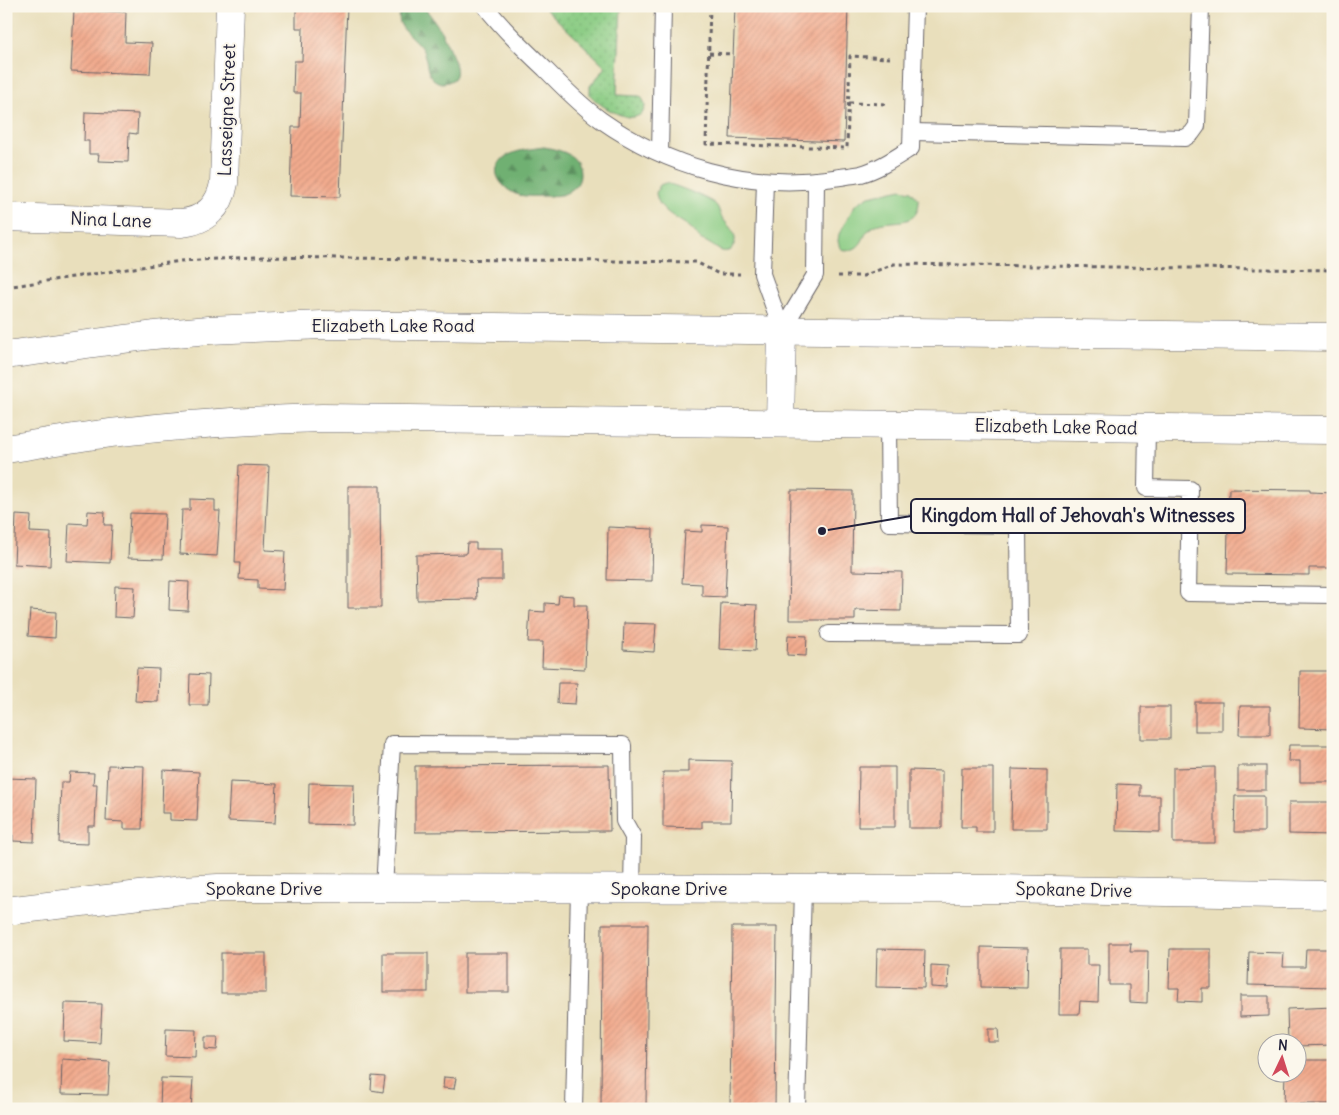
<svg xmlns="http://www.w3.org/2000/svg" width="1339" height="1115" font-family="Delius,sans-serif">
	<style>
		.grass { fill: url(#grass-dots); stroke: #567760 }
		.forest { fill: url(#forest-firs); stroke: #496956 }
		.green { fill: #8bcc84; stroke: #567760 }
		.building { fill: url(#building-hatch) }
		.lines { fill: none; stroke-linecap: round; stroke-linejoin: round }
		.service-casing { stroke: #686468; stroke-width: 18 }
		.minor-casing { stroke: #686468; stroke-width: 29 }
		.secondary-casing { stroke: #686468; stroke-width: 29 }
		.path { stroke: #686468; stroke-width: 3; stroke-dasharray: 4 4; stroke-linecap: butt }
		.service { stroke: #fff; stroke-width: 16 }
		.minor { stroke: #fff; stroke-width: 28 }
		.secondary { stroke: #fff; stroke-width: 28 }
		.labels { text-anchor: middle; stroke-width: 4; stroke-linejoin: round; paint-order: stroke }
		.street-label { font-size: 18px; fill: #22223b; stroke: #fbf7ec }
		.leader { fill: none; stroke: #22223b; stroke-width: 2 }
		.callout-dot { fill: #22223b; stroke: #fbf7ec; stroke-width: 2 }
		.callout { fill: #fbf7ec; stroke: #22223b; stroke-width: 2 }
		.callout-label { font-size: 19px; text-anchor: middle; font-weight: bold; fill: #22223b }
	</style>
	<defs>
		<pattern id="grass-dots" width="8" height="8" patternUnits="userSpaceOnUse" patternTransform="scale(1.25)"><rect width="8" height="8" fill="#8bcc84"/><path d="M2 2h.1M6 6h.1" fill="none" stroke="#78af73" stroke-width="1.8" stroke-linecap="round"/></pattern>
		<pattern id="forest-firs" width="22" height="20" patternUnits="userSpaceOnUse" patternTransform="scale(1.25)"><rect width="22" height="20" fill="#70b072"/><path d="M5 1l3.5 6h-7zM16 11l3.5 6h-7z" fill="#5c8f5f"/></pattern>
		<pattern id="building-hatch" width="6" height="6" patternUnits="userSpaceOnUse" patternTransform="scale(1.25)"><rect width="6" height="6" fill="#f2ab8e"/><path d="M-1 1l2-2M0 6l6-6M5 7l2-2" fill="none" stroke="#cf937b"/></pattern>
	</defs>
	<rect width="100%" height="100%" fill="#fbf7ec"/>
	<filter id="ink" filterUnits="userSpaceOnUse"><feTurbulence type="fractalNoise" baseFrequency=".02" numOctaves="2"/><feDisplacementMap in="SourceGraphic" scale="10" xChannelSelector="R" yChannelSelector="G"/><feConvolveMatrix kernelMatrix="1 2 1 2 8 2 1 2 1" color-interpolation-filters="sRGB"/></filter>
	<filter id="wash" filterUnits="userSpaceOnUse"><feTurbulence type="fractalNoise" baseFrequency=".0096" numOctaves="4" result="noise"/><feDisplacementMap in="SourceGraphic" scale="20" xChannelSelector="R" yChannelSelector="G"/><feGaussianBlur stdDeviation="1.12" result="paint"/><feColorMatrix in="noise" values="0 0 0 0 0 0 0 0 0 0 0 0 0 0 0 0 0 1.4 0 .05"/><feComposite in="paint" operator="in"/></filter>
	<g filter="url(#wash)">
		<rect width="100%" height="100%" fill="#e9dfbc"/>
		<!-- grass -->
		<path class="grass" d="M543 6H621L617 95 640 96C651 107 642 119 628 117 614 114 599 105 590 95V86L606 67Z"/>
		<!-- forest -->
		<g class="forest">
			<path d="M405 6H423C434 19 442 31 448 46 454 60 467 82 441 83 424 78 429 64 423 51 416 36 387 26 405 6Z"/>
			<path d="M544 147C560 150 580 154 580 174 580 181 577 186 571 190 564 196 555 196 546 196 537 196 527 197 519 195 504 191 486 171 504 158 514 150 531 149 544 147Z"/>
		</g>
		<!-- green -->
		<g class="green">
			<path d="M665 183C673 184 711 199 716 205 719 208 719 212 721 216 728 227 742 235 731 250 721 254 717 248 710 244 706 241 702 241 699 238 697 235 695 232 692 229 679 218 658 212 656 193L660 185Z"/>
			<path d="M902 189 911 191 919 200C919 230 891 217 874 226 860 233 867 248 846 251L840 248 838 241 839 234 855 205 869 196Z"/>
		</g>
		<g id="blocks">
			<!-- building -->
			<g class="building">
				<path d="M296 6H347L340 197 290 196 292 127H300L301 93H293L294 61H302L303 28H296Z"/>
				<path d="M735 6H848L844 142 730 138Z"/>
				<path d="M74 10 126 12 125 42 152 43 150 74 71 71Z"/>
				<path d="M85 112 138 114 137 134 129 133 128 162 98 161 99 154H89V141H84Z"/>
				<path d="M239 465 269 466 265 550 285 551 283 590 258 589V580L239 579 240 563H235Z"/>
				<path d="M348 486H380L381 608H348Z"/>
				<path d="M1229 489 1310 490V492L1333 493V568H1309V575L1227 574Z"/>
				<path d="M791 490 853 491 852 571 902 572 901 611 855 610V620H789Z"/>
				<path d="M190 499 215 500V511H220L217 556 180 554 182 510H190Z"/>
				<path d="M88 511 105 512 104 525H112L110 563 67 561 69 523 87 524Z"/>
				<path d="M130 513 165 514 163 559 128 558Z"/>
				<path d="M16 515 31 516 30 532 51 533 50 566 14 564Z"/>
				<path d="M702 525 728 526 725 597 702 596V584L682 583 685 531 702 532Z"/>
				<path d="M608 527 653 529 652 581 607 580Z"/>
				<path d="M467 543H476V549H502V580H476L477 599 417 600 416 555 466 554Z"/>
				<path d="M170 581 189 582 188 611 169 610Z"/>
				<path d="M115 586 135 587 133 618 114 617Z"/>
				<path d="M559 595 574 596V605H587L585 669 542 667 543 642H528L530 611 545 612V603L558 604Z"/>
				<path d="M721 603 757 605 755 651 719 649Z"/>
				<path d="M30 610 56 612 55 638 28 636Z"/>
				<path d="M624 623 656 624 654 652 623 650Z"/>
				<path d="M788 635 807 636 806 656 787 655Z"/>
				<path d="M137 668 159 669 158 702 135 701Z"/>
				<path d="M1300 671H1333V729L1299 728Z"/>
				<path d="M190 674 209 675 208 705H189Z"/>
				<path d="M558 683H577L575 704 557 703Z"/>
				<rect x="1195" y="702" width="27" height="29"/>
				<path d="M1240 706H1270V735H1239Z"/>
				<rect x="1141" y="707" width="29" height="32"/>
				<path d="M1289 745H1333V782H1300V761H1288Z"/>
				<path d="M688 760 732 761 731 821H702V828L663 827V772H688Z"/>
				<path d="M108 765 144 766 142 829H124V822L106 821Z"/>
				<path d="M609 765 610 831 415 832V766Z"/>
				<rect x="1238" y="766" width="28" height="24"/>
				<path d="M859 767H895V827H858Z"/>
				<path d="M1215 767V843H1173V768Z"/>
				<path d="M962 768H993V832H976V827H961Z"/>
				<path d="M1012 769 1047 770V829H1011Z"/>
				<path d="M163 770 199 772 197 821 170 820V813H162Z"/>
				<path d="M909 770 942 771V828H909Z"/>
				<path d="M70 772 94 773 93 784H97L95 826H88V844L59 843 61 782H69Z"/>
				<path d="M6 778 36 779 34 842 13 841V835H6Z"/>
				<path d="M230 782 277 784 275 823 228 821Z"/>
				<path d="M309 783 354 784 353 825 308 824Z"/>
				<path d="M1117 784 1140 785V796H1160V832L1116 831Z"/>
				<path d="M1235 796H1264V832H1234Z"/>
				<path d="M1289 802H1333V835L1289 834Z"/>
				<path d="M602 924H648L646 1109H601Z"/>
				<path d="M732 927H777L775 1109H730Z"/>
				<path d="M1109 943H1131L1130 951H1148L1147 1003 1129 1002V985H1109Z"/>
				<path d="M981 947 1028 948 1027 988 981 987Z"/>
				<path d="M877 949 925 950 924 988 876 987Z"/>
				<path d="M1060 949H1087V965H1099L1098 1002 1080 1001 1079 1014H1059Z"/>
				<path d="M1170 949H1211V988H1202V1002L1178 1001 1179 988H1169Z"/>
				<path d="M1306 949H1333V987L1248 985 1249 952 1284 953 1283 967H1305Z"/>
				<rect x="221" y="953" width="45" height="40"/>
				<rect x="383" y="953" width="45" height="39"/>
				<rect x="465" y="953" width="44" height="39"/>
				<path d="M931 965 949 966 948 988 931 987Z"/>
				<path d="M1240 996H1269V1016L1240 1017Z"/>
				<path d="M65 1003 102 1004 100 1043 64 1041Z"/>
				<path d="M1333 1007V1045L1296 1046V1042H1288L1287 1009Z"/>
				<path d="M166 1029 196 1030 195 1057 165 1056Z"/>
				<path d="M988 1029H998L999 1042H988Z"/>
				<path d="M205 1037H218L217 1050 205 1049Z"/>
				<path d="M62 1059 110 1062 108 1095 61 1094Z"/>
				<path d="M1296 1060H1333V1088H1331V1104H1284L1285 1072H1296Z"/>
				<path d="M372 1076 385 1077 383 1092 371 1090Z"/>
				<path d="M444 1077 456 1078 454 1089 443 1088Z"/>
				<path d="M161 1078 193 1079 191 1109H160Z"/>
			</g>
		</g>
	</g>
	<g filter="url(#ink)">
		<use href="#blocks" fill-opacity="0" stroke="#686468" stroke-width="1"/>
		<g class="lines">
			<!-- service casing -->
			<g class="service-casing">
				<g id="service">
					<path d="M485 6C503 29 524 49 545 69 563 87 580 105 601 120 668 167 746 189 827 179 838 177 850 176 861 174 879 169 895 158 911 148L915 6"/>
					<path d="M912 132 1185 138 1192 133 1197 126 1201 6"/>
					<path d="M660 153 663 6"/>
					<path d="M765 181 762 274 782 330"/>
					<path d="M782 330 815 275 816 180"/>
					<path d="M1147 428 1146 488 1190 489 1188 593 1333 595"/>
					<path d="M829 634 1019 635 1018 525 889 523 888 424"/>
					<path d="M384 889 392 744 623 745 624 821 633 837 632 889"/>
					<path d="M574 1109 579 889"/>
					<path d="M797 1109 803 889"/>
				</g>
			</g>
			<!-- minor casing -->
			<g class="minor-casing">
				<g id="minor">
					<path d="M6 217 181 223C205 221 220 207 224 183L230 6"/>
					<path d="M780 423 782 330"/>
					<path d="M6 449C44 443 82 436 120 432 187 424 254 420 322 418L1333 430"/>
					<path d="M6 911 182 890 218 888 998 889 1333 895"/>
				</g>
			</g>
			<!-- secondary casing -->
			<g class="secondary-casing">
				<path id="secondary" d="M6 355 154 335 209 330 322 325 1333 337"/>
			</g>
			<!-- path -->
			<g class="path">
				<path d="M710 6 706 144 847 148 850 56 890 58"/>
				<path d="M709 53 733 54"/>
				<path d="M849 103 889 104"/>
				<path d="M838 276H863L894 264 1333 270"/>
				<path d="M6 287 181 261 255 257 696 262 719 274H740"/>
			</g>
			<!-- service -->
			<use href="#service" class="service"/>
			<!-- minor -->
			<use href="#minor" class="minor"/>
			<!-- secondary -->
			<use href="#secondary" class="secondary"/>
		</g>
	</g>
	<g class="labels">
		<!-- street labels -->
		<g class="street-label">
			<text transform="translate(227 110) rotate(-88)" y="6">Lasseigne Street</text>
			<text transform="translate(111 220) rotate(2)" y="6">Nina Lane</text>
			<text x="393" y="332">Elizabeth Lake Road</text>
			<text transform="translate(1056 427) rotate(1)" y="6">Elizabeth Lake Road</text>
			<text x="264" y="895">Spokane Drive</text>
			<text x="669" y="895">Spokane Drive</text>
			<text transform="translate(1074 890) rotate(1)" y="6">Spokane Drive</text>
		</g>
	</g>
	<!-- callouts -->
	<path class="leader" d="M822 531L911 516"/>
	<circle class="callout-dot" cx="822" cy="531" r="5"/>
	<rect class="callout" x="911" y="499" width="334" height="34" rx="5"/>
	<g class="callout-label">
		<text x="1078" y="522">Kingdom Hall of Jehovah's Witnesses</text>
	</g>
	<!-- margin -->
	<rect width="1339" height="1115" fill="none" stroke="#fbf7ec" stroke-width="25"/>
	<!-- north arrow -->
	<g transform="translate(1282 1058) rotate(4)"><circle r="24" fill="#fbf7ec" stroke="#a4a2a5"/>
	<path d="M0-4L9 19L0 12L-9 19Z" fill="#d1495b"/>
	<text y="-8" font-size="14" font-weight="bold" text-anchor="middle" fill="#22223b">N</text>
	</g>
</svg>
